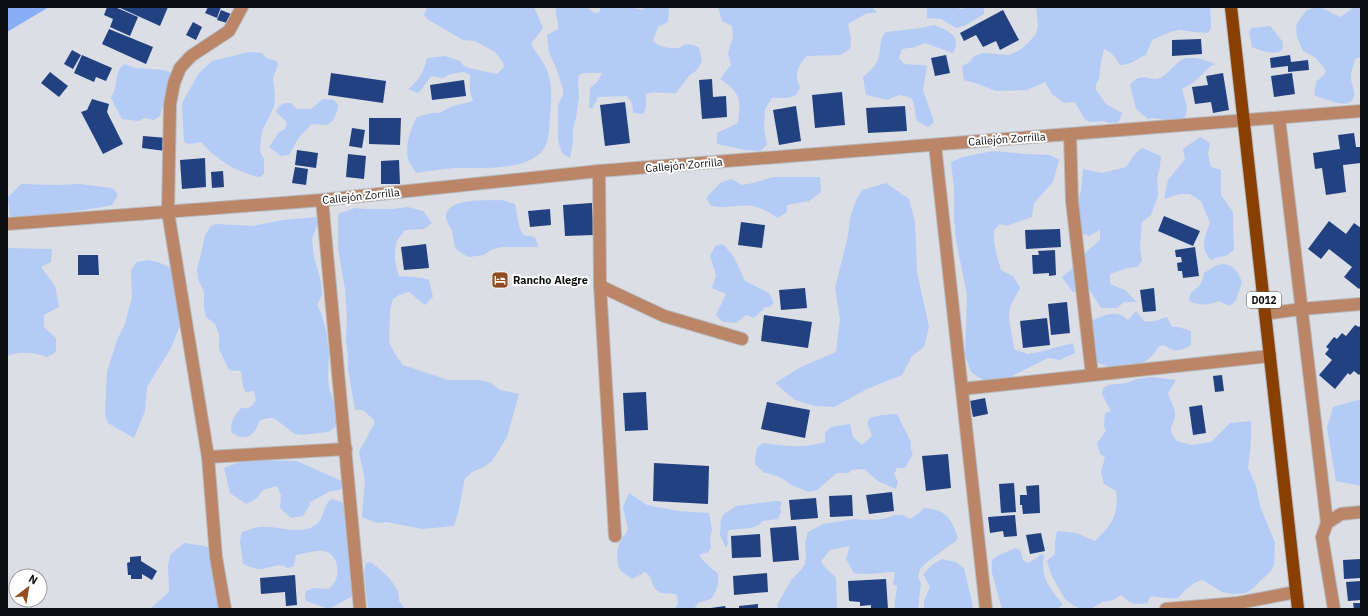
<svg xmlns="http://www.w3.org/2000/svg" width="1368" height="616" font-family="'IBM Plex Sans',sans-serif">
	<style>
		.green { fill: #b3cbf5 }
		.water { fill: #87aef7 }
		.building { fill: #214180 }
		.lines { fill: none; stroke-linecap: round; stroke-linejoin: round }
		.minor-casing { stroke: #b6b9be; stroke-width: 14 }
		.major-casing { stroke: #b6b9be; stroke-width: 14 }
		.minor { stroke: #bb8668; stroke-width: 12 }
		.major { stroke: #893f02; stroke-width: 12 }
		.labels { text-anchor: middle; stroke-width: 4; stroke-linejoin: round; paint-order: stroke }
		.shield { fill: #fff; stroke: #565658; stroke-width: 1 }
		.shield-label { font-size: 10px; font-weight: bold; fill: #0d0e10 }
		.street-label { font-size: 11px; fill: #0d0e10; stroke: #fff }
		.poi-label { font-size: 11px; font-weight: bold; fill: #0d0e10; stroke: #fff; text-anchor: start }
	</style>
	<rect width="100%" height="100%" fill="#dbdee4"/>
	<!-- green -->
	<g class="green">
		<path d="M427 7H534L543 28 531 44C536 53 545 63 548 73 553 88 551 103 550 118 549 129 549 142 543 150 528 171 478 168 455 168 442 169 429 171 416 173 414 169 411 166 409 162 404 148 410 129 417 117L431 113H439L453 106 473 101 470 91V75L464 72 451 74 443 78 432 76C426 81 424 88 418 93L408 89C419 81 424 71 427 58L445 56 460 61 464 66 469 68 497 74 504 67 503 62 495 52 475 41 463 40 427 19 424 15Z"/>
		<path d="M556 7H586L593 12 599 13 601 7H630L643 10 645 7H669L668 22 658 27 653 41C660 47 668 49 678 48 680 48 681 46 684 45 689 43 695 45 699 48L702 61 697 70 690 75 676 93C666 94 656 90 646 94V108L643 114 633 113 632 103 627 96 598 97 592 109 589 107 590 88 598 81 602 73H584L579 75 578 82 579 97 576 118 573 129V142L570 158 562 153 558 141V105L563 95V90L558 73 549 52 547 35 558 29C559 22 555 14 556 7Z"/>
		<path d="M718 7H872L877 13H867L848 24 851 39 850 49 840 55 807 56C797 66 794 75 800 88L796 95 787 98H772L765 109 764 128 767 145 760 151 745 150 717 144V133L738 123C741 99 741 93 720 79L731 65 728 53 733 37 732 26 722 21Z"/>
		<path d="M927 7H948L963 9 966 7H984V14L964 26 956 28 941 19 927 18Z"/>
		<path d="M1036 7H1210L1211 23V28L1208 33 1196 32 1180 30 1170 32 1152 40 1146 55C1135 59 1132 65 1120 65 1115 57 1112 52 1104 49L1101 62 1099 79 1096 84V90L1106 104 1122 113 1119 122 1109 123 1104 121 1089 122 1084 118 1075 102 1064 103 1052 94 1045 82 1027 90 996 91 978 84 964 80 962 66 970 62 974 56 984 53 1009 55 1020 50 1028 43 1036 34 1038 26Z"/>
		<path d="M1316 7 1322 8 1340 17C1348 13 1350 7 1361 7V57L1355 59C1354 65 1351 71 1351 78 1351 84 1355 90 1354 96 1351 112 1323 98 1314 95L1316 82 1324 75 1326 71 1316 58 1303 51 1297 37 1296 26 1299 20 1307 10Z"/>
		<path d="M934 25C946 30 963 35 953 53L925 43 915 47 902 49 899 58 904 64C912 65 919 64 927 66L923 90 934 122 928 127 917 121C914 114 916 105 911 98L901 95 896 96 887 100 866 95 863 77C870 71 877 65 879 56 881 47 879 38 886 32L921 28Z"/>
		<path d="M1270 26 1283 42V48L1280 52C1270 54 1261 51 1252 47L1249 32 1252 28Z"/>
		<path d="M249 52 262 53 266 58 277 61 278 65 273 78 275 95 274 107 262 131 260 148 261 154 264 159V174L260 177C238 173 215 159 201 142L189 144 184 142 182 103 199 73 212 61Z"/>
		<path d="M1193 58 1201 59 1216 64 1211 66 1194 82 1182 89 1187 108 1185 118 1174 121 1153 118 1148 119 1136 109 1130 85C1143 69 1150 84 1162 77 1169 73 1174 65 1181 60 1184 58 1189 58 1193 58Z"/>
		<path d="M124 64 135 68 163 70 172 73 160 116 154 120 145 118 138 121 122 119 111 98C112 95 114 92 115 89 118 77 115 73 124 64Z"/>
		<path d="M323 99 334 100 338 105C338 111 333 124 326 125 322 125 316 124 312 124L299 137 289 155 281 156 269 147 279 132 285 129 287 122 276 112C279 104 283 103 291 103L297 109H311Z"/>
		<path d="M1200 137 1210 143 1208 154 1211 167 1221 170V195L1233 212 1234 250 1226 256 1218 257 1211 260C1199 247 1205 237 1210 223L1201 201 1190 194H1180L1164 199 1168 180 1185 159 1183 149Z"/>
		<path d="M1142 148 1161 156 1160 166 1157 178 1158 196 1151 215 1142 222 1140 248 1142 261 1137 267 1127 268 1110 274V284L1125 290 1137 302H1124L1117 308H1101L1089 289 1073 292 1062 277 1071 270 1084 254 1100 240V230L1089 236 1080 233 1075 208 1081 191 1083 169 1102 173 1126 167 1134 155Z"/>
		<path d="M993 151 1026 154 1050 155 1059 160 1053 182 1034 203 1032 217 1006 226 1000 224 994 230C993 244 997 256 1001 270L1013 276 1020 288 1010 307 1009 318 1014 349 1027 354 1035 353 1073 343 1075 353 1060 360 1048 358 1010 377 996 381 986 382 971 372 965 355 967 295 956 240 954 218V188L951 162 963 157Z"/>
		<path d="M773 177H820L821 192 809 201 787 205V212L778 218C771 213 762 208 753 206 739 204 725 209 711 206L706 198 720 183 731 179 742 185 753 183Z"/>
		<path d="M886 183 909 199 915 222 917 272 929 327 924 347 912 356 902 375 867 389 834 407 815 406 795 400 775 383 801 367 836 352 840 319 835 288 848 236 850 218 856 200 862 190Z"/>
		<path d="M21 184 58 185 80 184 112 188 118 194 112 205C78 212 45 215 10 217L8 197Z"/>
		<path d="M502 200 515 204 519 226 523 235 535 237 538 247H502L491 250 484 255 469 257C451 248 456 248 452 231 450 226 446 222 446 217 446 197 488 201 502 200Z"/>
		<path d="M408 207 423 211 432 223 424 229 405 230C403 233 399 237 397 241 393 251 395 266 399 276L422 278 429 280 433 297 425 305 409 292 399 295 393 299 390 310 389 342 395 354 403 365 448 380H480L491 383 500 390 519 394 507 437 492 461 484 467 472 472 465 478 459 509 454 526 422 529 387 522 377 523 362 517 365 480 359 452 374 424V420L363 410H355L348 369V356L346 341 347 317 345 289 338 249V214L355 208 366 209H392Z"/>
		<path d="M316 217 318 223 312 239 314 257 321 282 322 295 317 305 321 313 326 330 329 352 328 378 329 388 336 408 338 424 333 429 328 432 302 435 295 434 274 418H269L260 420C254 436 247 442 232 433 229 423 234 416 241 408 249 409 252 407 256 400L254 391 246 392 243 387 241 371 229 370 219 349V334L215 324 206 317 204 307V292L198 279 197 269 201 254 205 235 211 226 216 224 252 226 283 220Z"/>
		<path d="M723 244 734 257 745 281 769 293 774 303 770 307H765L754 318 746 315 736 323 723 322 716 315 726 294 712 288 716 275 710 256 715 246Z"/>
		<path d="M7 248 52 249 51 262 41 267 55 286 59 307 44 315V327L56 338V352L47 357C34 352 20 351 7 356Z"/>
		<path d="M147 260 158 262 171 268 182 321 171 348 147 387 145 411 134 438 108 423 105 414 107 372 117 340 125 324 132 297 131 270 137 262Z"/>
		<path d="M1223 264C1234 265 1238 272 1242 282L1236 300 1230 306 1219 301C1209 305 1198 306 1189 301 1190 287 1197 292 1201 283 1203 280 1203 276 1204 273L1217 265Z"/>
		<path d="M1136 311 1144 321C1154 323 1159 319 1167 317L1172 327H1178L1191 331V345C1181 351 1174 353 1165 345L1159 346C1156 350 1152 357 1147 360 1126 375 1110 369 1089 358L1091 321C1100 317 1113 310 1123 316 1125 317 1126 319 1128 320Z"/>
		<path d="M1152 377 1176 380 1168 393C1169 400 1174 405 1175 412 1176 420 1170 426 1171 430 1171 434 1175 438 1177 441L1192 445 1211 442 1230 423 1251 421V442L1248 468 1256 486 1260 506 1275 543 1274 565 1271 571 1252 589 1246 593 1234 594 1222 592 1203 580C1192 582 1185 590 1178 598 1168 599 1161 597 1151 596L1147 603C1133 605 1131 604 1121 595L1113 600 1102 602 1091 609H1082L1074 606 1064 598 1051 574 1047 561 1055 554V542L1057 531 1076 533 1095 541C1112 524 1119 516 1116 491L1104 484 1101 472 1105 457 1100 454 1097 443 1106 431 1104 426 1105 413 1111 411 1102 394 1103 388 1108 385 1126 383 1137 379Z"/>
		<path d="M1361 399V486L1336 481 1327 428 1333 407Z"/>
		<path d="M897 414 911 442V450L913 453 905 468H897L894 474 898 482 896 489 878 481 864 469 851 470 849 473H837L817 490 809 492 791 485 785 480 777 476 763 472 755 464V459L757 448 763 443C784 446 805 449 825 442V433L831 427 850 424 853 437 862 445 872 436 867 423 870 418 881 415Z"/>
		<path d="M251 460 297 461 344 482 340 490 331 491 310 502 309 506 303 516 291 518 280 508 281 495 277 486 263 490 256 499 246 504 230 493 224 468 240 462Z"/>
		<path d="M629 493 647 505 678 511 709 513 712 530 710 538 711 548 708 552 699 555C704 563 712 568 718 574 719 585 717 590 711 599L698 603 694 609H675L678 603 677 595C671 592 663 595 658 591 650 586 654 577 645 572L632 579 621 571 618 566 617 552 621 538 625 535 628 529 623 507Z"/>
		<path d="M331 499 342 502 345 505V516L350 532 348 556 349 564 354 577 355 595 329 609 306 601 305 596 306 591 314 588 329 589C331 586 335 583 336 579 340 569 336 553 324 551 315 550 304 554 296 555L294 566 288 568C276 561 269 570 259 569 254 569 248 566 243 564L240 541 242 532C248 531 254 527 260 527 276 525 304 537 318 523 324 517 323 506 331 499Z"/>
		<path d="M775 501H780L782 503 780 508 781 512 778 519 763 521 759 525 751 528 729 530 727 536 728 543 726 548 720 535 721 519 724 514 736 506Z"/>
		<path d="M924 508C947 510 951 518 958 538L955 542 950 545 927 562 920 569 918 577 921 583 918 609H895C894 601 897 594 897 586L893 584 895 572C881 572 868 576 854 573L846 559 850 546 830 550 821 561C825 569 831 572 836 578L837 609H778L777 605 792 579 801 570 805 564 806 557 805 543 808 532 823 524 855 519 863 520 883 519 895 515H902L910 519 918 514Z"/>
		<path d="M184 543 204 546 215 549 221 609H150L169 592 168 566 170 555Z"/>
		<path d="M1015 548 1020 550 1023 560 1028 563 1038 557 1040 554 1044 555C1040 579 1049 586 1063 605L1056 609H1002L992 573V560C999 554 1007 552 1015 548Z"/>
		<path d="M942 559 956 562 964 568 972 602 973 609H924V601L930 587 923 574 932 565Z"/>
		<path d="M370 562C382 570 401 586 399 601L405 609H368L364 572 366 563Z"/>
	</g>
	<!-- water -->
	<path class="water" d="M7 7H49L7 32Z"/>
	<!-- building -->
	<g class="building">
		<path d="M107 7H115L138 17 130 36 110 27 113 19 104 15Z"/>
		<path d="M118 7H168L160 26Z"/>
		<path d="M208 7H221L217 18 205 13Z"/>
		<path d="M221 10 231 14 227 23 217 20Z"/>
		<path d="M1003 10 1019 40 1000 50 996 41 983 47 976 35 964 41 960 33Z"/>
		<path d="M193 22 202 27 196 40 186 35Z"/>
		<path d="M109 29 153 47 146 64 102 44Z"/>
		<path d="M1201 39 1202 54 1172 56V40Z"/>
		<path d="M72 50 81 55 73 69 64 64Z"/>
		<path d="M82 55 112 68 106 81 96 77 94 82 74 73Z"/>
		<path d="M946 55 950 73 935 76 931 58Z"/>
		<path d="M1290 55 1291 62 1308 60 1309 70 1288 72V66L1271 68 1270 58Z"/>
		<path d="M50 72 68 86 59 97 41 83Z"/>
		<path d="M331 73 386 81 383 103 328 95Z"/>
		<path d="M1223 73 1229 110 1213 113 1211 102 1195 104 1192 87 1208 85 1206 76Z"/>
		<path d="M1292 73 1295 94 1274 97 1271 76Z"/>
		<path d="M712 79 713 97 726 96 727 117 702 119 699 80Z"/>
		<path d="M464 80 466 96 432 100 430 85Z"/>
		<path d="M842 92 845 125 815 128 812 95Z"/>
		<path d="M92 99 109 104 107 112 123 144 103 154 81 112 87 110Z"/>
		<path d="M625 102 630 143 605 146 600 105Z"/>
		<path d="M796 106 801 141 779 145 773 110Z"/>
		<path d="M905 106 907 131 868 133 866 108Z"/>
		<path d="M369 118H401L400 145 369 144Z"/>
		<path d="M352 128 365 130 362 148 349 146Z"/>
		<path d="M1354 133 1356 147H1361V163L1343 165 1346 192 1326 195 1322 168 1315 169 1313 153 1340 149 1338 135Z"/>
		<path d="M143 136 167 138 165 151 142 148Z"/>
		<path d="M297 150 318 153 316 168 295 165Z"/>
		<path d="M348 154 366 156 364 179 346 177Z"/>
		<path d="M205 158 206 187 182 189 180 160Z"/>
		<path d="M399 160 400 184H381V161Z"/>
		<path d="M295 167 308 169 306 185 292 183Z"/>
		<path d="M223 171 224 187 212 188 211 172Z"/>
		<path d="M592 203 594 235 565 236 563 205Z"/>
		<path d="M550 209 551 225 530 227 528 211Z"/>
		<path d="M1164 216 1200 231 1193 246 1158 231Z"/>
		<path d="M1329 221 1346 234 1354 223 1361 228V287L1359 289 1344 277 1352 267 1329 249 1321 259 1308 249Z"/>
		<path d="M741 222 765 225 762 248 738 245Z"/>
		<path d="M1060 229 1061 247 1026 249 1025 230Z"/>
		<path d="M426 244 429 268 404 270 401 247Z"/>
		<path d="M1195 247 1199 276 1183 278 1182 271H1178L1177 263 1182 262 1181 257H1176L1175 250Z"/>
		<path d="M1055 250 1056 275 1049 276V273L1033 274 1032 255H1039L1038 251Z"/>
		<path d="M78 255H98L99 275H78Z"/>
		<path d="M805 288 807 308 781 310 779 290Z"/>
		<path d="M1154 288 1156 311 1143 312 1140 290Z"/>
		<path d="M1067 302 1070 333 1051 335 1048 304Z"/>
		<path d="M764 315 812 322 808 348 761 341Z"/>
		<path d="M1047 318 1050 345 1023 348 1020 321Z"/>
		<path d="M1355 325 1359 327 1361 325V373L1359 375 1354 371 1350 375 1348 373 1335 389 1319 375 1332 360 1325 354 1329 349 1326 347 1334 337 1337 339 1342 333 1346 336Z"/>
		<path d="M1222 375 1224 391 1215 392 1213 376Z"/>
		<path d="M646 392 648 430 625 431 623 393Z"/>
		<path d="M985 398 988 414 973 417 970 401Z"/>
		<path d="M767 402 810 410 805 438 761 429Z"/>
		<path d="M1202 405 1206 433 1193 435 1189 407Z"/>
		<path d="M948 454 951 488 926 491 922 456Z"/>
		<path d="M654 463 709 466 708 504 653 501Z"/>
		<path d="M1014 483 1016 512 1001 513 999 484Z"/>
		<path d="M1039 485 1040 513 1023 514 1022 505H1020V495H1027L1026 486Z"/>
		<path d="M892 492 894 511 869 514 866 495Z"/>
		<path d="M852 495 853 516 830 517 829 496Z"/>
		<path d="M816 498 818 518 791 520 789 500Z"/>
		<path d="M1015 515 1017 536 1004 537 1003 531 990 533 988 517Z"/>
		<path d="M796 526 799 560 773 562 770 528Z"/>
		<path d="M1041 533 1045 551 1030 554 1026 535Z"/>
		<path d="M760 534 761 557 732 558 731 536Z"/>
		<path d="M141 556V561L157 571 152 580 142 574V579H131V575H128L127 563 130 562V557Z"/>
		<path d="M1361 559V578L1344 579 1343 560Z"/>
		<path d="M767 573 768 592 734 595 733 576Z"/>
		<path d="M295 575 297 605 286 606 285 592 261 594 260 578Z"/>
		<path d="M886 579 888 609H871V605L860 606V602L849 601 848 581Z"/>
		<path d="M1361 581V600L1348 601 1346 582Z"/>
		<path d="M1353 603H1361V609H1354Z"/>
		<path d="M758 604V609H739V606Z"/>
		<path d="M725 606 726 609H711V608Z"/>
	</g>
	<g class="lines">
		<!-- minor casing -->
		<g class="minor-casing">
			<g id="minor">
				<path d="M1279 118 1327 523"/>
				<path d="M1070 134 1072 201 1092 375"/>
				<path d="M935 145 986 609"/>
				<path d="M599 171 600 286 615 536"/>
				<path d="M322 200 360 609"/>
				<path d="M7 224 322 200 599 171 1361 111"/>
				<path d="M600 286 664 316 742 339"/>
				<path d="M1265 314 1301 309 1361 304"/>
				<path d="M962 389 1270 356"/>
				<path d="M208 457 346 449"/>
				<path d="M225 609 216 557 208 457 168 212 170 104 174 83 180 68 191 56 229 31 242 7"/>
				<path d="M1166 609 1238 603 1296 592"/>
				<path d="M1334 609 1322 537 1327 523 1341 514 1361 512"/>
			</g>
		</g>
		<!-- major casing -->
		<g class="major-casing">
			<path id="major" d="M1231 7 1298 609"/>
		</g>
		<!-- minor -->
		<use href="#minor" class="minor"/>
		<!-- major -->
		<use href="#major" class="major"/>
	</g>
	<!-- icons -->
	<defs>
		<g id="hotel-square" transform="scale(0.9)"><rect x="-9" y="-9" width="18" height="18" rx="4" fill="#914d20" stroke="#fff"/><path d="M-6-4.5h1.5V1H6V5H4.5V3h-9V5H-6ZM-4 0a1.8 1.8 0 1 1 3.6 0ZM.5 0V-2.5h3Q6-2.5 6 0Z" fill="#fff"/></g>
	</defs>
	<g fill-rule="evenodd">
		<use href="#hotel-square" x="500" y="280"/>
	</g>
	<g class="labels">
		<!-- shield labels -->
		<rect class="shield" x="1247" y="292" width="34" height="16" rx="3"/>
		<g class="shield-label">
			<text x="1264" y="304">D012</text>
		</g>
		<!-- street labels -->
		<g class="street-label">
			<text transform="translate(1007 139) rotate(-4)" y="4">Callejón Zorrilla</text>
			<text transform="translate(684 165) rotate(-5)" y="4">Callejón Zorrilla</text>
			<text transform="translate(361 196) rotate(-6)" y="4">Callejón Zorrilla</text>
		</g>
		<!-- poi labels -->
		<g class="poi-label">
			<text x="513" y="284">Rancho Alegre</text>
		</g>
	</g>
	<!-- border -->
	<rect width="1368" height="616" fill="none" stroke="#0d0e10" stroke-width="16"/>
	<!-- north arrow -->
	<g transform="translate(28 588) rotate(31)"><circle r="19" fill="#ffffff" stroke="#9e9f9f"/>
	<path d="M0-3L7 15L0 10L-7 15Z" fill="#914d20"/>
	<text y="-6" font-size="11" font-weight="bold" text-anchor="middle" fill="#0d0e10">N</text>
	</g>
</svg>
